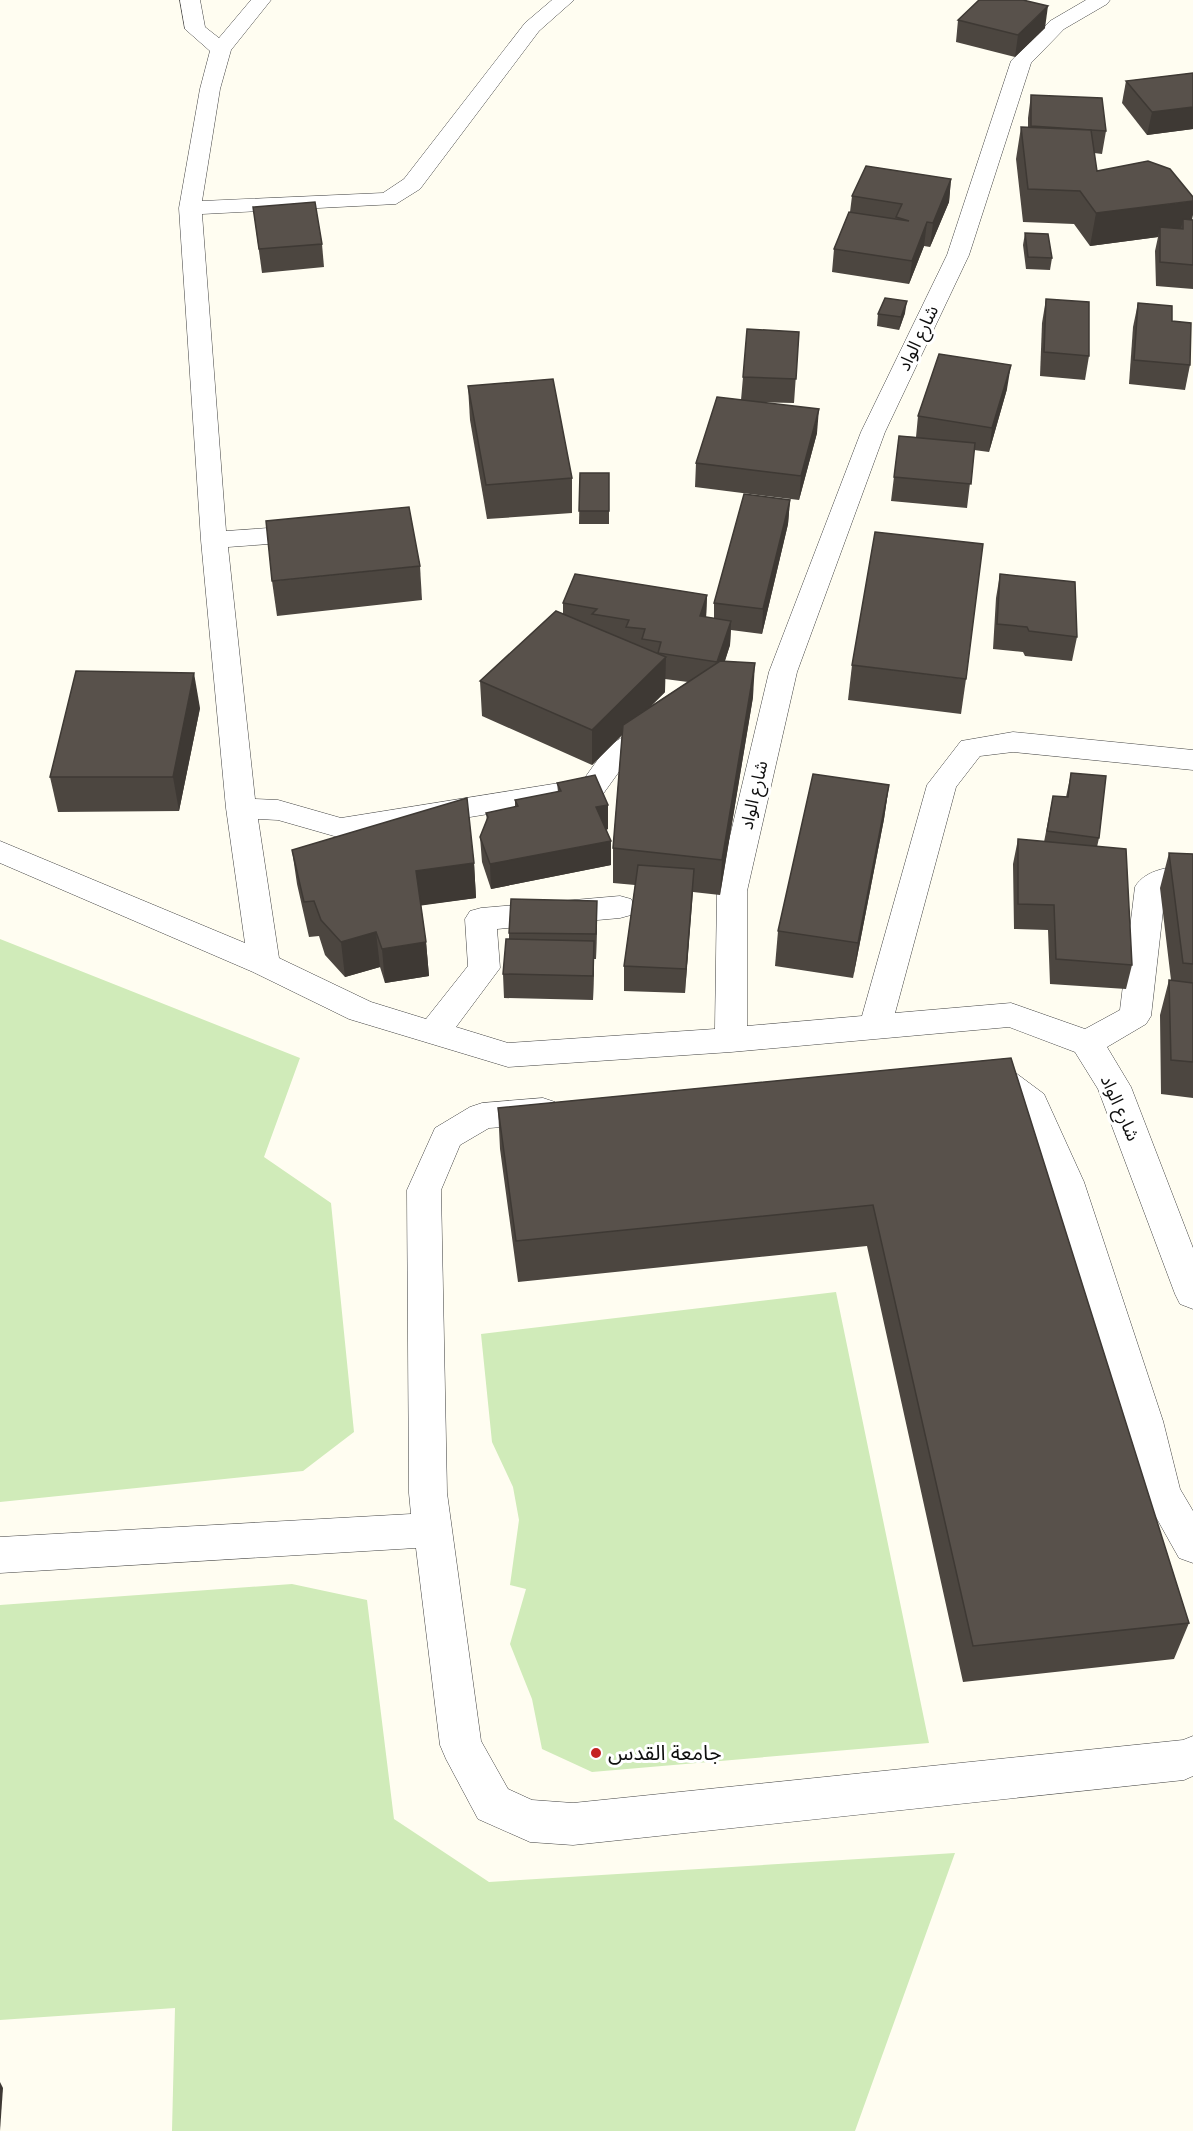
<svg xmlns="http://www.w3.org/2000/svg" width="1193" height="2131" font-family="'Noto Serif','Noto Sans Arabic',serif">
	<style>
		.green { fill: #d0ebb9 }
		.lines { fill: none; stroke-linecap: round; stroke-linejoin: round }
		.minor-casing { stroke: #424242; stroke-width: 1 }
		.minor { fill: #fff; fill-rule: evenodd }
		.wall { fill: #4c4640; fill-rule: evenodd }
		.shaded-wall { fill: #3e3934 }
		.building { fill: #58514b; stroke: #3e3934; stroke-width: 1.5 }
		.poi-dot { fill: #c52221; stroke: #fff; stroke-width: 2 }
		.labels { text-anchor: middle; stroke-width: 6; stroke-linejoin: round; paint-order: stroke }
		.street-label { font-size: 18px; fill: #0f0f0f; stroke: #fff }
		.near-poi-label { font-size: 21px; fill: #0f0f0f; stroke: #fff; text-anchor: start }
	</style>
	<rect width="100%" height="100%" fill="#fffdf1"/>
	<!-- green -->
	<g class="green">
		<path d="M0 939 300 1058 264 1157 331 1203 354 1432 303 1471 0 1502Z"/>
		<path d="M836 1292 929 1743 592 1772 542 1749 532 1699 510 1644 526 1589 510 1585 519 1520 513 1487 492 1442 481 1334Z"/>
		<path d="M292 1584 367 1600 394 1819 489 1882 955 1853 855 2131H172L175 2008 0 2020V1605Z"/>
	</g>
	<g class="lines">
		<!-- minor casing -->
		<g class="minor-casing">
			<g id="minor">
				<path d="M180 0H200L205 27 219 38 251 0H271L231 50 220 89 202 201 383 193 404 179 525 23 552 0H574L539 31 420 189 396 204 202 214 226 531 311 525 320 527 324 533 320 539 311 541 228 547 255 799 278 800 341 818 584 779 606 748 648 720 658 718 668 720 672 727 668 734 626 762 603 794 593 797 341 838 278 820 258 819 279 958 371 1002 426 1019 468 966 465 919 470 911 481 908 620 896 631 899 635 907 631 915 620 918 497 929 500 968 456 1027 508 1043 715 1029 717 891 769 672 861 432 947 255 1011 61 1050 21 1086 0H1110L1107 4 1064 29 1031 63 969 255 885 432 797 672 747 891V1026L862 1016 927 785 961 741 1013 732 1193 750V770L1013 752 980 756 956 787 895 1013 1011 1003 1085 1029 1120 1010 1135 887C1145 869 1174 865 1193 867V889L1179 887 1165 893 1151 1016 1146 1024 1107 1047 1131 1087 1193 1248V1309L1180 1304 1175 1294 1098 1089 1075 1052 1009 1027 731 1052 508 1067 349 1019 253 972 0 863V841L245 943 226 808 201 540 179 208 200 89 210 51 185 29Z"/>
				<path d="M997 1064 1009 1068 1044 1094 1084 1182 1163 1421 1180 1489 1193 1511V1563L1179 1558 1143 1494 1125 1421 1050 1182 1019 1111 991 1090 972 1087 967 1078 972 1069Z"/>
				<path d="M543 1098 555 1102 560 1111 555 1120 543 1124 489 1128 460 1145 441 1190 447 1493 481 1741 508 1789 532 1800 573 1803 1183 1740 1193 1736V1776L1184 1780 573 1845 530 1842 478 1819 446 1759 440 1745 416 1548 0 1573V1537L411 1514 409 1493 407 1190 435 1128 470 1107 482 1103Z"/>
			</g>
		</g>
		<!-- minor -->
		<use href="#minor" class="minor"/>
	</g>
	<!-- wall -->
	<g class="wall">
		<path d="M958 20 1045 28 1015 57 956 42Z"/>
		<path d="M1193 73V129L1147 135 1122 103 1126 81Z"/>
		<path d="M1031 95 1106 131 1102 154 1094 153 1097 171 1193 220V289L1156 286 1155 251 1158 237 1090 246 1074 224 1023 222 1016 159 1021 127H1028V118Z"/>
		<path d="M951 179 949 202 930 247 924 246 909 284 832 272 834 249 850 212 852 196Z"/>
		<path d="M253 207 322 244 324 267 262 273Z"/>
		<path d="M1025 233 1052 258 1050 270 1026 269 1023 245Z"/>
		<path d="M1046 299 1089 356 1085 380 1040 376 1042 323Z"/>
		<path d="M1138 303 1172 321 1190 365 1185 390 1129 384 1133 327Z"/>
		<path d="M905 313 899 330 877 326 878 314Z"/>
		<path d="M799 332 794 403 757 402 817 433 799 500 695 487 696 463 741 400 743 377Z"/>
		<path d="M468 386 572 478V513L487 519 470 420Z"/>
		<path d="M1007 389 989 452 974 450 967 508 891 501 899 436 916 437 918 416Z"/>
		<path d="M580 473H609V524H579Z"/>
		<path d="M790 500 788 524 762 634 731 630 730 645 725 661 753 697 720 895 693 892 685 993 624 991V966L635 885 613 883V848L622 735 592 765 482 716 480 681 563 614V603L707 595 706 617 714 618V603ZM665 679 688 682 651 706 665 692Z"/>
		<path d="M420 566 422 600 277 616 272 581Z"/>
		<path d="M1000 574 1077 637 1072 661 1025 656 1023 652 993 649 996 598Z"/>
		<path d="M852 665 966 679 961 714 848 700Z"/>
		<path d="M200 708 179 811 58 812 50 777Z"/>
		<path d="M1071 773 1099 838 1097 847 1132 965 1126 989 1050 984 1048 930 1014 929 1013 864 1018 839 1044 842 1053 796 1066 797Z"/>
		<path d="M557 783 608 805V829L606 830 611 841V865L491 889 482 862 480 837 487 821 486 813 515 807V800L558 792Z"/>
		<path d="M889 785 884 819 853 978 775 966 778 931Z"/>
		<path d="M292 850 474 863 476 898 421 905 426 942 429 976 385 983 380 967 345 977 325 955 319 936 309 937 297 884Z"/>
		<path d="M1169 853 1193 854V1098L1161 1094 1160 1015 1169 980H1171L1160 888Z"/>
		<path d="M597 901 596 959H594L593 1000 504 998 503 974 509 940V933Z"/>
		<path d="M1011 1058 1189 1623 1174 1659 963 1682 867 1246 518 1282 500 1149 498 1108Z"/>
	</g>
	<!-- shaded-wall -->
	<g class="shaded-wall">
		<path d="M1048 6 1045 28 1015 57 1018 35Z"/>
		<path d="M1193 107V129L1147 135 1152 112Z"/>
		<path d="M951 179 949 202 930 247 933 223Z"/>
		<path d="M1193 201V215L1189 234 1183 229V219L1180 235 1160 227 1158 237 1090 246 1096 213Z"/>
		<path d="M927 222 924 246 909 284 912 261Z"/>
		<path d="M907 301 905 313 899 330 901 317Z"/>
		<path d="M1011 365 1007 389 989 452 992 428Z"/>
		<path d="M819 409 817 433 799 500 801 476Z"/>
		<path d="M790 500 788 524 762 634 763 609Z"/>
		<path d="M707 595 706 619 700 616Z"/>
		<path d="M731 621 730 645 716 687 717 662Z"/>
		<path d="M666 657 665 692 592 765V730Z"/>
		<path d="M755 663 753 697 720 895 722 860Z"/>
		<path d="M194 673 200 708 179 811 173 777Z"/>
		<path d="M889 785 884 819 853 978 858 943Z"/>
		<path d="M608 805V829L596 832V807Z"/>
		<path d="M611 841V865L491 889 490 864Z"/>
		<path d="M474 863 476 898 418 906 416 871Z"/>
		<path d="M694 869 692 894 685 993 686 969Z"/>
		<path d="M597 901V925L596 959V934Z"/>
		<path d="M376 932 380 967 345 977 341 942Z"/>
		<path d="M594 941V966L593 1000V976Z"/>
		<path d="M426 942 429 976 385 983 382 949Z"/>
		<path d="M0 2082 3 2088 0 2131Z"/>
	</g>
	<!-- building -->
	<g class="building">
		<path d="M979 0H1023L1048 6 1018 35 958 20Z"/>
		<path d="M1193 73V107L1152 112 1126 81Z"/>
		<path d="M1031 95 1102 98 1106 131 1031 126Z"/>
		<path d="M1021 127 1091 130 1097 171 1148 161 1170 169 1193 197V201L1096 213 1080 191 1028 189Z"/>
		<path d="M866 166 951 179 933 223 927 222 912 261 834 249 849 212 909 221 896 217 902 204 852 196Z"/>
		<path d="M315 202 322 244 259 249 253 207Z"/>
		<path d="M1183 219 1193 220V265L1160 262V227L1183 229Z"/>
		<path d="M1025 233 1048 234 1052 258 1028 257Z"/>
		<path d="M885 298 907 301 901 317 878 314Z"/>
		<path d="M1046 299 1089 302V356L1044 352Z"/>
		<path d="M1138 303 1172 306V321L1191 323 1190 365 1134 360Z"/>
		<path d="M747 329 799 332 796 379 743 377Z"/>
		<path d="M939 354 1011 365 992 428 918 416Z"/>
		<path d="M553 379 572 478 486 485 468 386Z"/>
		<path d="M717 397 819 409 801 476 696 463Z"/>
		<path d="M899 436 975 443 971 484 894 477Z"/>
		<path d="M580 473H609V511H579Z"/>
		<path d="M744 494 790 500 763 609 714 603Z"/>
		<path d="M409 507 420 566 272 581 266 521Z"/>
		<path d="M875 532 983 544 966 679 852 665Z"/>
		<path d="M575 574 707 595 700 616 731 621 717 662 658 653 661 642 642 639 645 629 626 627 629 620 592 614 597 609 563 603Z"/>
		<path d="M1000 574 1075 582 1077 637 1029 631 1027 627 997 624Z"/>
		<path d="M556 611 666 657 592 730 480 681Z"/>
		<path d="M720 661 755 663 722 860 613 848 623 725Z"/>
		<path d="M76 671 194 673 173 777H50Z"/>
		<path d="M1071 773 1106 776 1099 838 1047 831 1053 796 1068 797Z"/>
		<path d="M813 774 889 785 858 943 778 931Z"/>
		<path d="M595 775 608 805 596 807 611 841 490 864 480 837 488 817 486 813 518 806 515 800 561 791 557 783Z"/>
		<path d="M467 798 474 863 416 871 426 942 382 949 376 932 341 942 321 920 314 901 304 902 292 850Z"/>
		<path d="M1018 839 1126 849 1132 965 1056 959 1054 905 1018 904Z"/>
		<path d="M1169 853 1193 854V964L1183 963Z"/>
		<path d="M638 865 694 869 686 969 624 966Z"/>
		<path d="M511 899 597 901 596 934 509 933Z"/>
		<path d="M506 939 594 941 593 976 503 974Z"/>
		<path d="M1169 980 1193 983V1062L1171 1060Z"/>
		<path d="M1011 1058 1189 1623 973 1646 873 1205 516 1241 498 1108Z"/>
	</g>
	<!-- markers -->
	<circle class="poi-dot" cx="596" cy="1753" r="6"/>
	<g class="labels">
		<!-- street labels -->
		<g class="street-label">
			<text transform="translate(918 338) rotate(-64)" y="6">شارع الواد</text>
			<text transform="translate(754 795) rotate(-77)" y="6">شارع الواد</text>
			<text transform="translate(1120 1108) rotate(66)" y="6">شارع الواد</text>
		</g>
		<!-- near-poi labels -->
		<g class="near-poi-label">
			<text x="608" y="1760">جامعة القدس</text>
		</g>
	</g>
</svg>
